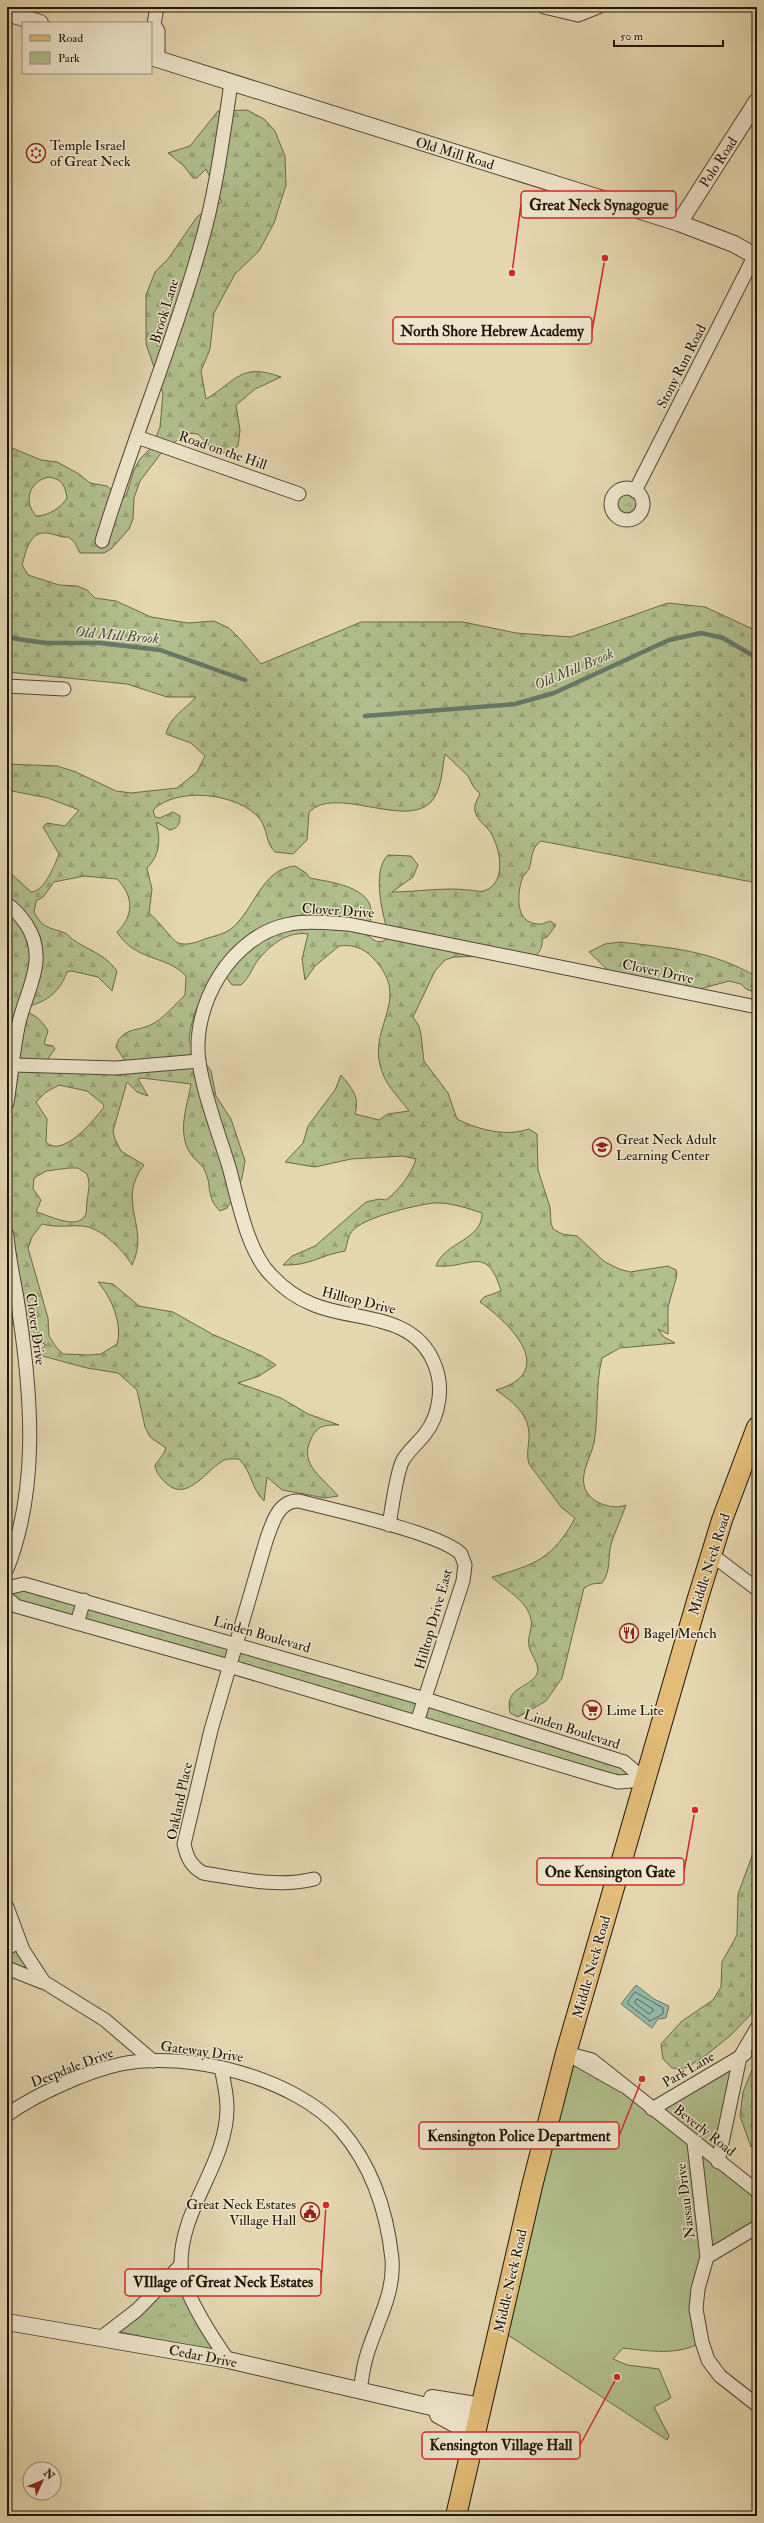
<svg xmlns="http://www.w3.org/2000/svg" width="764" height="2523" font-family="'IM FELL Double Pica',serif">
	<style>
		.grass { fill: url(#grass-tufts); stroke: #686a4c }
		.forest { fill: url(#forest-firs); stroke: #686a4c; fill-rule: evenodd }
		.park { fill: #b1bf8d; stroke: #686a4c }
		.water { fill: #96baa9; stroke: #66786a }
		.lines { fill: none; stroke-linecap: round; stroke-linejoin: round }
		.shore { stroke: #5a685a; stroke-width: 1 }
		.stream { stroke: #66786a; stroke-width: 4.5 }
		.minor-casing { stroke: #504635; stroke-width: 15 }
		.tertiary-casing { stroke: #504635; stroke-width: 18 }
		.primary-casing { stroke: #1f160c; stroke-width: 22 }
		.minor { stroke: #eee5cc; stroke-width: 13 }
		.tertiary { stroke: #eee5cc; stroke-width: 16 }
		.primary { stroke: #e2bc78; stroke-width: 20 }
		.labels { text-anchor: middle; stroke-width: 3; stroke-linejoin: round; paint-order: stroke }
		.poi-label { font-size: 14px; fill: #1f160c; stroke: #eee5cc; text-anchor: start }
		.street-label { font-size: 14px; fill: #1f160c; stroke: #eee5cc }
		.water-label { font-size: 15px; font-style: italic; fill: #494f43; stroke: #eee5cc }
		.leader { fill: none; stroke: #d62828; stroke-width: 1.5 }
		.callout-dot { fill: #d62828; stroke: #eee5cc; stroke-width: 1.5 }
		.callout { fill: #eee5cc; stroke: #d62828; stroke-width: 1.5 }
		.callout-label { font-size: 15px; text-anchor: middle; font-weight: bold; fill: #1f160c }
	</style>
	<defs>
		<pattern id="grass-tufts" width="24" height="20" patternUnits="userSpaceOnUse"><rect width="24" height="20" fill="#b1bf8d"/><path d="M3 7l-1-3M5 7V3M7 7l1-3M15 17l-1-3M17 17v-4M19 17l1-3" fill="none" stroke="#98a378"/></pattern>
		<pattern id="forest-firs" width="22" height="20" patternUnits="userSpaceOnUse"><rect width="22" height="20" fill="#b1bf8d"/><path d="M5 1l3.5 6h-7zM16 11l3.5 6h-7z" fill="#98a378"/></pattern>
	</defs>
	<rect width="100%" height="100%" fill="#e5d7b0"/>
	<filter id="stains"><feTurbulence type="fractalNoise" baseFrequency=".005" numOctaves="4"/><feColorMatrix values="0 0 0 0 .2 0 0 0 0 .09 0 0 0 0 .02 0 0 0 .5 -.17"/></filter>
	<radialGradient id="worn" r=".72"><stop offset=".6" stop-color="#630" stop-opacity="0"/><stop offset="1" stop-color="#630" stop-opacity=".3"/></radialGradient>
	<!-- grass -->
	<g class="grass">
		<circle cx="626" cy="504" r="13"/>
		<path d="M24 1584 624 1762 645 1780 617 1782 16 1606 7 1588Z"/>
		<path d="M18 1944 37 1977 7 1966V1949Z"/>
		<path d="M177 2275 218 2352 120 2332Z"/>
	</g>
	<!-- forest -->
	<g class="forest">
		<path d="M247 110 264 119 275 131 285 156 286 185 274 223 259 251 235 274 214 313 210 349 201 371 206 399C237 381 240 362 281 377L255 389 236 405 240 430 238 446 229 452 217 454 198 434 186 433 162 452 140 481 134 498 133 519 129 529 111 549 104 553H80L75 543 69 537C61 538 55 534 47 533 29 531 26 552 22 565L28 575 59 585 77 586 87 590 95 598 116 601 151 617 188 623 214 621 229 628 241 640 261 664 361 622H463L516 633 571 637 668 603 705 607 757 631V883L541 841C530 849 533 858 529 869 527 873 523 875 522 879 517 895 515 923 538 924 542 925 546 922 550 921L556 925 547 937 542 939C544 952 533 958 523 966L491 956 454 957 445 960 435 971 413 1017 419 1026 421 1035 424 1061 448 1093 457 1119C479 1130 506 1137 529 1129L537 1134 538 1170 550 1207 551 1223 553 1229 562 1234 577 1236 605 1262 619 1269 630 1272 668 1266 676 1270 677 1275 668 1307V1334L658 1329 664 1337 675 1343 620 1348 602 1358C595 1387 599 1415 594 1443 591 1456 581 1472 584 1485 587 1502 612 1511 626 1505 622 1517 616 1529 612 1541 607 1556 612 1570 602 1583L592 1584 584 1588 562 1678 546 1701 518 1717 510 1713C504 1686 529 1689 537 1674 541 1665 530 1654 529 1646 527 1637 533 1628 531 1619 527 1600 504 1589 492 1577 534 1565 553 1559 575 1518L562 1508 529 1464C526 1454 529 1446 529 1436 530 1415 512 1401 496 1390 559 1372 511 1324 480 1302L484 1297 501 1291C487 1243 470 1269 436 1266 444 1242 483 1240 482 1213 467 1208 449 1202 433 1203 413 1206 369 1216 354 1229 347 1236 348 1243 345 1251 320 1255 311 1266 283 1265L292 1256 315 1246 366 1202 379 1199 386 1200C399 1190 411 1175 416 1159L403 1156 351 1159 315 1167 285 1162 303 1143 308 1126 335 1090 341 1075C352 1088 360 1097 355 1114L379 1120 388 1114 409 1111C398 1096 384 1084 380 1065 370 1024 412 998 373 958 364 948 352 944 339 946L315 966 305 980 302 959 308 934C288 931 271 944 258 960 251 969 251 976 241 985H232L220 968C204 991 191 1013 189 1041L211 1071 216 1096 231 1119 245 1161 242 1178 232 1200 227 1208 220 1211C205 1197 213 1186 204 1169 201 1163 193 1159 190 1153 177 1132 187 1107 191 1084L142 1078 138 1079 148 1096 137 1092 127 1082 113 1131 115 1139 121 1151 144 1165C115 1202 151 1227 132 1265 123 1250 101 1227 82 1226 68 1225 57 1228 42 1224L32 1237 28 1248 48 1318 49 1336 56 1347 63 1354 89 1355 101 1354 117 1344C123 1324 111 1297 98 1282L113 1284 139 1306 173 1312 212 1334 262 1356 276 1365 259 1376 238 1383 281 1398 308 1414 339 1425C325 1425 317 1425 311 1439 298 1465 324 1478 338 1496L325 1498 282 1490 267 1477 264 1501C251 1488 252 1472 239 1459 233 1459 226 1458 221 1462 206 1471 186 1503 166 1483 160 1477 156 1473 155 1465L164 1453 166 1448 150 1437 145 1427 137 1390 118 1373 87 1368 35 1354 46 1345 12 1324 7 1314V870L31 892C44 892 55 865 59 854L43 827 47 823 65 826 79 810 48 798 7 790V764L57 766 76 772 116 791 131 793 177 788 197 772 205 756 191 743 166 734C170 716 185 710 196 697H167L127 684 7 672V446L41 460 57 462 79 474 90 483 107 486 113 491 118 505 127 493 134 470 140 459 152 447 160 427 163 393 146 344V295L155 272 168 259 197 217 208 208 222 202 206 169 197 178H193L184 166 168 153 190 146 218 111ZM49 477C62 479 65 485 67 498 61 508 48 516 36 516 23 501 29 481 49 477ZM445 754 468 776 473 786 480 794C477 800 474 804 475 811 477 821 486 825 491 833 500 849 507 881 486 890 481 893 474 890 468 890 443 887 417 892 392 892L413 877 418 865 411 856 388 855C371 871 383 916 389 937 381 945 374 942 367 934 368 928 371 922 371 916 375 886 328 882 310 878L306 873 295 866C261 869 254 911 231 929 224 934 214 936 205 939 197 942 188 946 178 943 173 941 157 919 149 913L152 889 147 868C160 855 161 839 156 822L170 830C178 828 180 824 180 816L173 812 160 818 155 817 153 810C177 786 239 793 260 819 268 830 265 842 275 852L293 854 307 840 309 812C335 785 404 828 430 803 442 792 442 768 445 754ZM84 876 117 879C134 896 134 916 117 932 136 962 167 955 186 976L185 995C176 1004 166 1015 156 1022 140 1033 122 1025 116 1047L131 1070 120 1076 47 1060 55 1049 53 1046 44 1044 48 1031C41 1018 31 1012 16 1009 40 1005 58 997 67 972L72 971 98 977 112 991 117 971C103 953 92 952 75 941 71 939 69 935 65 933 49 927 43 929 34 912L36 901 43 897 54 882ZM59 1085 87 1091 103 1104 104 1107C95 1119 63 1159 46 1142L47 1119 36 1102 46 1092ZM69 1168H78L87 1174C91 1185 88 1190 87 1202 86 1205 87 1211 86 1214 78 1232 47 1214 36 1212L41 1200 33 1189 34 1178 46 1171Z"/>
		<path d="M620 942C672 948 711 950 757 977V993L746 989 741 984 729 981 700 989 668 987 610 972 589 952 605 944Z"/>
		<path d="M757 1808V1994L751 2014 731 2035 705 2056 684 2069 672 2068 663 2059 661 2044 682 2021 713 2000 721 1987 722 1962 737 1935 738 1894 755 1848 754 1813Z"/>
		<path d="M757 2058V2141L751 2147 740 2116 743 2092Z"/>
	</g>
	<!-- park -->
	<path class="park" d="M566 2053 652 2109 740 2057 718 2162 757 2191V2227L702 2269V2342C677 2356 651 2351 623 2348L613 2359 627 2365 659 2369 671 2398 654 2407 669 2436 667 2440 499 2329Z"/>
	<!-- water -->
	<path class="water" d="M636 1985 654 1999 669 2006 666 2018 658 2019 652 2028 621 2004Z"/>
	<g class="lines">
		<!-- shore -->
		<g class="shore">
			<path d="M635 1992 663 2008V2014L650 2021 628 2004V2002Z"/>
			<path d="M637 1999 653 2009V2011L649 2014 635 2003Z"/>
		</g>
		<!-- stream -->
		<g class="stream">
			<path d="M7 636 17 639 46 643H100L160 650 245 680"/>
			<path d="M365 716 515 704 554 693 669 640 701 633 723 638 757 658"/>
		</g>
		<!-- minor casing -->
		<g class="minor-casing">
			<g id="minor">
				<path d="M157 7 154 24 158 31V59"/>
				<path d="M544 7 578 15 598 7"/>
				<path d="M137 437 299 494"/>
				<circle cx="627" cy="504" r="16"/>
				<path d="M635 491 755 255"/>
				<path d="M102 541C132 441 173 345 201 244 216 192 223 137 231 83"/>
				<path d="M7 686 64 689"/>
				<path d="M7 904C15 909 21 917 26 924 50 960 25 991 18 1027 13 1052 11 1078 7 1103"/>
				<path d="M13 1065 116 1068 199 1061"/>
				<path d="M7 1235C9 1264 17 1291 20 1319 32 1401 38 1491 7 1569"/>
				<path d="M389 1525C392 1509 396 1473 403 1460 409 1450 418 1443 425 1434 440 1415 444 1385 434 1363 413 1312 354 1322 312 1304 297 1298 282 1287 271 1275 247 1251 238 1199 229 1167 219 1134 204 1096 199 1062 191 1005 231 935 290 924 308 920 329 923 348 924L757 1007"/>
				<path d="M712 1555 757 1589"/>
				<path d="M7 1588 24 1584 425 1699 624 1762 645 1780"/>
				<path d="M7 1598 16 1606 229 1666 600 1777 618 1782 645 1780"/>
				<path d="M77 1623 84 1600"/>
				<path d="M314 1879C277 1888 241 1879 203 1873 191 1866 187 1858 184 1844L211 1730 266 1541C272 1524 278 1500 299 1501 332 1510 441 1533 461 1554L465 1565 463 1581 417 1722"/>
				<path d="M7 1907 23 1950 44 1982 105 2020 153 2061"/>
				<path d="M7 1948 19 1942"/>
				<path d="M7 1968 42 1982"/>
				<path d="M221 2068C224 2081 227 2095 227 2108 227 2164 180 2208 181 2265 182 2292 212 2337 228 2360"/>
				<path d="M622 2085 566 2053 592 2060 757 2191"/>
				<path d="M652 2109 745 2054"/>
				<path d="M7 2115C34 2095 88 2071 121 2064 187 2050 296 2078 341 2130 373 2167 387 2212 392 2259 395 2295 375 2325 366 2358 363 2368 362 2379 360 2390"/>
				<path d="M694 2143 707 2257 698 2289 696 2309 702 2342 708 2360 720 2376 757 2405"/>
				<path d="M718 2162 740 2057 757 2028"/>
				<path d="M707 2257 757 2227"/>
				<path d="M102 2337 137 2310 181 2265"/>
			</g>
		</g>
		<!-- tertiary casing -->
		<g class="tertiary-casing">
			<g id="tertiary">
				<path d="M7 13 40 23"/>
				<path d="M151 57 679 223 734 244 757 257"/>
				<path d="M679 223 757 101"/>
				<path d="M7 2322 228 2360 479 2418"/>
				<path d="M432 2398 482 2406"/>
				<path d="M438 2415 475 2435"/>
			</g>
		</g>
		<!-- primary casing -->
		<g class="primary-casing">
			<path id="primary" d="M456 2516 532 2186 566 2053 697 1601 722 1520 757 1427"/>
		</g>
		<!-- minor -->
		<use href="#minor" class="minor"/>
		<!-- tertiary -->
		<use href="#tertiary" class="tertiary"/>
		<!-- primary -->
		<use href="#primary" class="primary"/>
	</g>
	<!-- icons -->
	<defs>
		<g id="synagogue-ring" transform="scale(1)"><circle r="9.5" fill="#eee5cc" stroke="#8f2418" stroke-width="1.5"/><path d="M0-6.5L5.6 3.2H-5.6ZM0 6.5L5.6-3.2H-5.6Z" fill="#8f2418"/></g>
		<g id="school-ring" transform="scale(1)"><circle r="9.5" fill="#eee5cc" stroke="#8f2418" stroke-width="1.5"/><path d="M0-5L7-2L0 1L-7-2ZM-4 1L0 2.5L4 1V4Q0 6-4 4Z" fill="#8f2418"/></g>
		<g id="restaurant-ring" transform="scale(1)"><circle r="9.5" fill="#eee5cc" stroke="#8f2418" stroke-width="1.5"/><path d="M-5-6h1v4h1v-4h1v4h1v-4h1v5L-1.5 .5V6h-2V.5L-5-1ZM5-6V6H3V1.5H1.5Q1.5-4 5-6Z" fill="#8f2418"/></g>
		<g id="supermarket-ring" transform="scale(1)"><circle r="9.5" fill="#eee5cc" stroke="#8f2418" stroke-width="1.5"/><path d="M-6-5.5h2.5l.6 2H6L4.5 2H-2.5L-4.4-4H-6ZM-1.5 3.2a1.3 1.3 0 1 0 .1 0ZM3 3.2a1.3 1.3 0 1 0 .1 0Z" fill="#8f2418"/></g>
		<g id="civic-ring" transform="scale(1)"><circle r="9.5" fill="#eee5cc" stroke="#8f2418" stroke-width="1.5"/><path d="M-.6-6.5H3V-4.5H.6V-3L4-1V1h2V6H-6V1h2V-1L-.6-3ZM-1.2 2.5V6h2.4V2.5Z" fill="#8f2418"/></g>
	</defs>
	<g fill-rule="evenodd">
		<use href="#synagogue-ring" x="36" y="153"/>
		<use href="#school-ring" x="602" y="1147"/>
		<use href="#restaurant-ring" x="629" y="1633"/>
		<use href="#supermarket-ring" x="592" y="1710"/>
		<use href="#civic-ring" x="310" y="2212"/>
	</g>
	<g class="labels">
		<!-- poi labels -->
		<g class="poi-label">
			<text x="50" y="150">Temple Israel<tspan x="50" dy="16">of Great Neck</tspan></text>
			<text x="616" y="1144">Great Neck Adult<tspan x="616" dy="16">Learning Center</tspan></text>
			<text x="643" y="1638">Bagel Mench</text>
			<text x="606" y="1715">Lime Lite</text>
			<text x="296" y="2209" text-anchor="end">Great Neck Estates<tspan x="296" dy="16">Village Hall</tspan></text>
		</g>
		<!-- street labels -->
		<g class="street-label">
			<text transform="translate(455 153) rotate(17)" y="5">Old Mill Road</text>
			<text transform="translate(718 162) rotate(-57)" y="5">Polo Road</text>
			<text transform="translate(164 311) rotate(-73)" y="5">Brook Lane</text>
			<text transform="translate(681 366) rotate(-63)" y="5">Stony Run Road</text>
			<text transform="translate(223 450) rotate(19)" y="5">Road on the Hill</text>
			<text transform="translate(338 910) rotate(4)" y="5">Clover Drive</text>
			<text transform="translate(658 971) rotate(12)" y="5">Clover Drive</text>
			<text transform="translate(359 1300) rotate(14)" y="5">Hilltop Drive</text>
			<text transform="translate(36 1329) rotate(82)" y="5">Clover Drive</text>
			<text transform="translate(709 1564) rotate(-72)" y="5">Middle Neck Road</text>
			<text transform="translate(433 1619) rotate(-74)" y="5">Hilltop Drive East</text>
			<text transform="translate(262 1634) rotate(16)" y="5">Linden Boulevard</text>
			<text transform="translate(572 1729) rotate(18)" y="5">Linden Boulevard</text>
			<text transform="translate(179 1801) rotate(-78)" y="5">Oakland Place</text>
			<text transform="translate(591 1967) rotate(-74)" y="5">Middle Neck Road</text>
			<text transform="translate(202 2051) rotate(8)" y="5">Gateway Drive</text>
			<text transform="translate(72 2067) rotate(-21)" y="5">Deepdale Drive</text>
			<text transform="translate(688 2069) rotate(-30)" y="5">Park Lane</text>
			<text transform="translate(705 2130) rotate(38)" y="5">Beverly Road</text>
			<text transform="translate(685 2201) rotate(-97)" y="5">Nassau Drive</text>
			<text transform="translate(510 2281) rotate(-77)" y="5">Middle Neck Road</text>
			<text transform="translate(203 2356) rotate(11)" y="5">Cedar Drive</text>
		</g>
		<!-- water labels -->
		<g class="water-label">
			<text transform="translate(117 635) rotate(5)" y="5">Old Mill Brook</text>
			<text transform="translate(574 669) rotate(-23)" y="5">Old Mill Brook</text>
		</g>
	</g>
	<!-- callouts -->
	<path class="leader" d="M512 273L521 204M605 258L592 331M695 1810L684 1871M642 2079L619 2136M326 2205L321 2282M617 2377L580 2445"/>
	<g class="callout-dot">
		<circle cx="512" cy="273" r="4"/>
		<circle cx="605" cy="258" r="4"/>
		<circle cx="695" cy="1810" r="4"/>
		<circle cx="642" cy="2079" r="4"/>
		<circle cx="326" cy="2205" r="4"/>
		<circle cx="617" cy="2377" r="4"/>
	</g>
	<g class="callout">
		<rect x="521" y="191" width="155" height="27" rx="4"/>
		<rect x="393" y="317" width="199" height="27" rx="4"/>
		<rect x="537" y="1858" width="147" height="27" rx="4"/>
		<rect x="419" y="2122" width="200" height="27" rx="4"/>
		<rect x="125" y="2269" width="196" height="27" rx="4"/>
		<rect x="422" y="2432" width="158" height="27" rx="4"/>
	</g>
	<g class="callout-label">
		<text x="599" y="210">Great Neck Synagogue</text>
		<text x="492" y="336">North Shore Hebrew Academy</text>
		<text x="610" y="1877">One Kensington Gate</text>
		<text x="519" y="2141">Kensington Police Department</text>
		<text x="223" y="2287">VIllage of Great Neck Estates</text>
		<text x="501" y="2450">Kensington Village Hall</text>
	</g>
	<!-- margin -->
	<rect width="764" height="2523" fill="none" stroke="#e5d7b0" stroke-width="24"/>
	<rect x="8" y="8" width="748" height="2507" fill="none" stroke="#1f160c" stroke-width="2"/>
	<rect x="12" y="12" width="740" height="2499" fill="none" stroke="#1f160c"/>
	<!-- legend -->
	<rect x="22" y="22" width="130" height="52" fill="#eee5cc" stroke="#9b927f"/>
	<rect x="30" y="35" width="20" height="6" fill="#e2bc78" stroke="#9b927f"/>
	<text x="58" y="42" font-size="12" fill="#1f160c">Road</text>
	<rect x="30" y="52" width="20" height="12" fill="#b1bf8d" stroke="#9b927f"/>
	<text x="58" y="62" font-size="12" fill="#1f160c">Park</text>
	<!-- north arrow -->
	<g transform="translate(42 2481) rotate(46)"><circle r="19" fill="#eee5cc" stroke="#9b927f"/>
	<path d="M0-3L7 15L0 10L-7 15Z" fill="#8f2418"/>
	<text y="-6" font-size="11" font-weight="bold" text-anchor="middle" fill="#1f160c">N</text>
	</g>
	<!-- scale -->
	<path d="M614 40v6h109v-6" fill="none" stroke="#1f160c" stroke-width="2"/>
	<text x="620" y="40" font-size="12" fill="#1f160c" stroke="#eee5cc" stroke-width="3" paint-order="stroke">50 m</text>
	<rect width="100%" height="100%" filter="url(#stains)"/>
	<rect width="100%" height="100%" fill="url(#worn)"/>
</svg>
